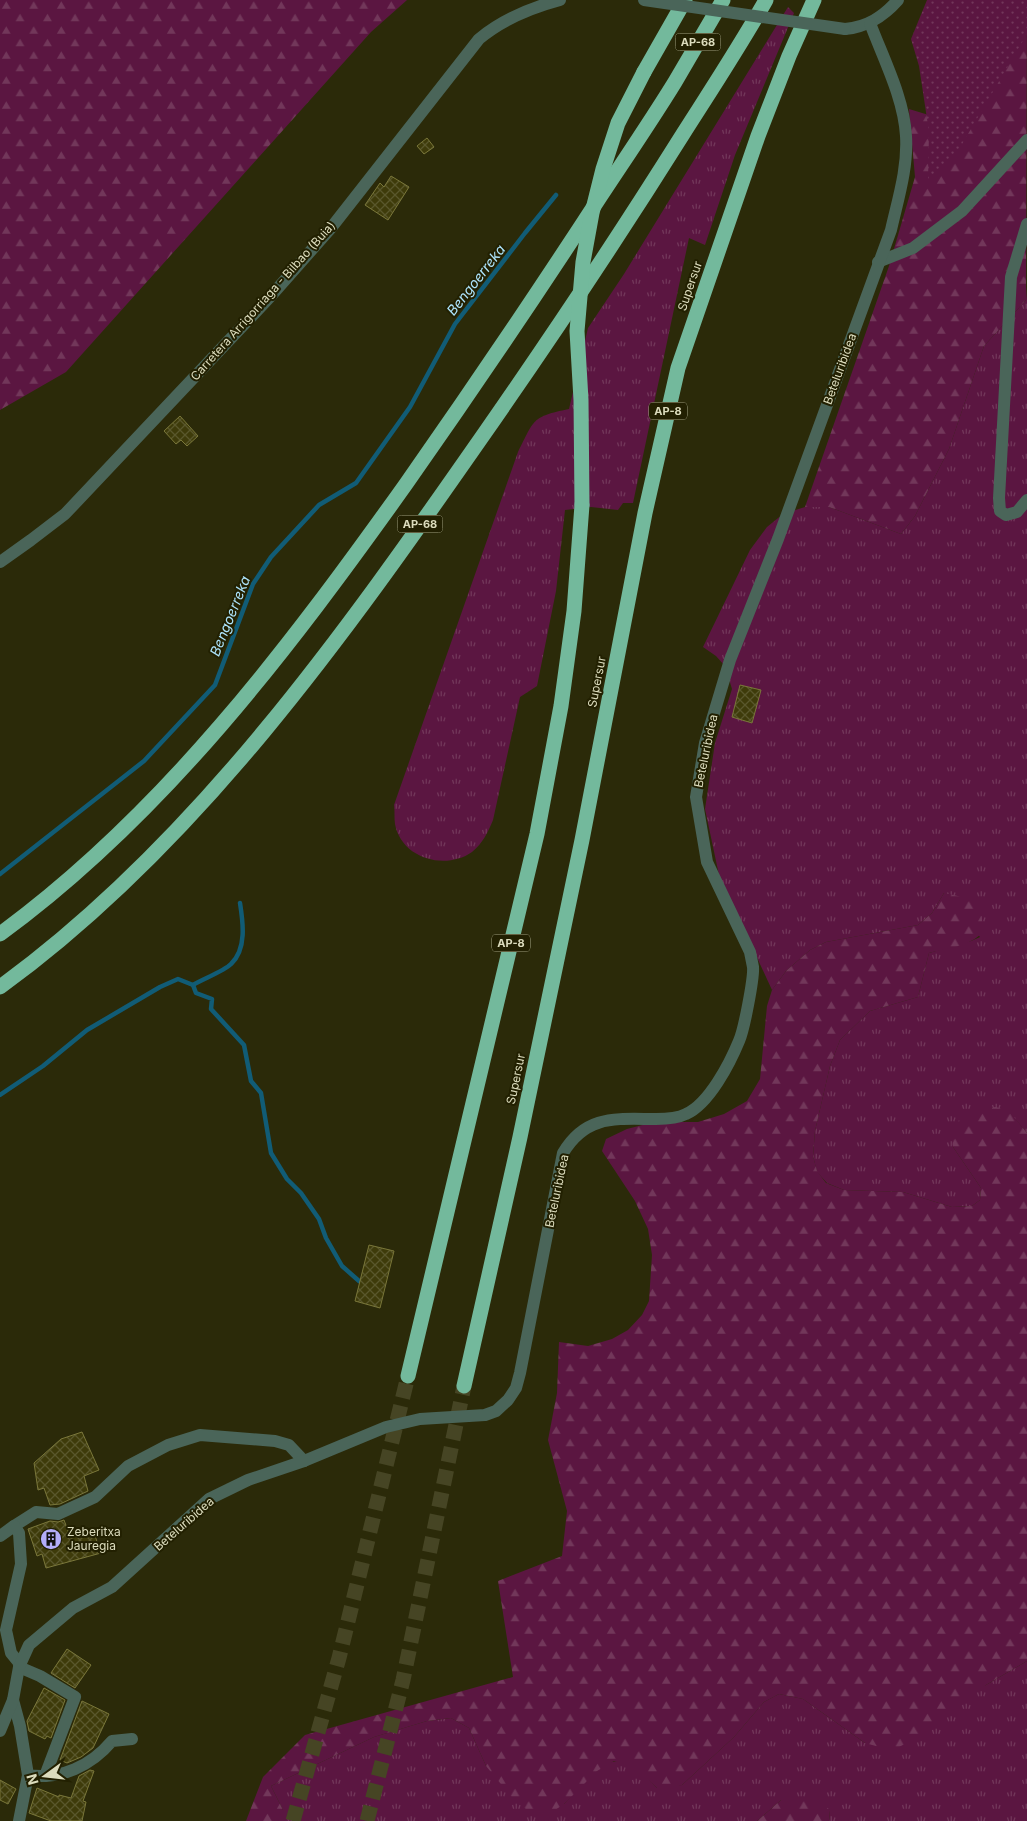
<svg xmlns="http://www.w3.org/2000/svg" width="1027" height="1821" font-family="Inter,sans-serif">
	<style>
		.grass { fill: url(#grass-tufts) }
		.forest { fill: url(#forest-firs) }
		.park { fill: url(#park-dots) }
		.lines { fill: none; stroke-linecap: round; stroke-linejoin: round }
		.stream { stroke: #115c76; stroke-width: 4.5 }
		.building { fill: url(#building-cross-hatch); stroke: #7a773a }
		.highway-tunnel { stroke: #464524; stroke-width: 15; stroke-dasharray: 15 8; stroke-linecap: butt }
		.minor { stroke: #4a6559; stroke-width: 12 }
		.highway { stroke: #73b99c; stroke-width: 15 }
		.minor-bridge { stroke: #4a6559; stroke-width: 12 }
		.highway-bridge { stroke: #73b99c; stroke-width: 15 }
		.labels { text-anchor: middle; stroke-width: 4; stroke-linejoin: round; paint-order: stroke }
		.shield { fill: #222001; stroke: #a4a485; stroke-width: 1 }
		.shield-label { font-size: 11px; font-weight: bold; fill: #dcdcbd }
		.street-label { font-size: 12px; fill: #dcdcbd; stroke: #222001 }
		.poi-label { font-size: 12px; fill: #dcdcbd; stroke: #222001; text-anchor: start }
		.water-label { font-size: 14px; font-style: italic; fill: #aee5fd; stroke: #222001 }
	</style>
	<defs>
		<pattern id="grass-tufts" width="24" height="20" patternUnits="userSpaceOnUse" patternTransform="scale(1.25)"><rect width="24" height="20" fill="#5b1641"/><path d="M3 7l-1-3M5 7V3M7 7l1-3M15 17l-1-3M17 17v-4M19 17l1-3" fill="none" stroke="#72375a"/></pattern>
		<pattern id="forest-firs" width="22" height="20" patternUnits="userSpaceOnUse" patternTransform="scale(1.25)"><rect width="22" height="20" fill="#5b1641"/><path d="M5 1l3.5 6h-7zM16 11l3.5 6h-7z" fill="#72375a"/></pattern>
		<pattern id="park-dots" width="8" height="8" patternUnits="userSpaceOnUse" patternTransform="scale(1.25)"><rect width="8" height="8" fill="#5b1641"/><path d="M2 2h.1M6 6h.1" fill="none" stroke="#72375a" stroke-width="1.8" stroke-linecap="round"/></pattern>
		<pattern id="building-cross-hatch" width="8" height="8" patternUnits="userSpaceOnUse" patternTransform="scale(1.25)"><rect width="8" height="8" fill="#3e3b0a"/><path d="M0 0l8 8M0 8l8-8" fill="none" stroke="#59572c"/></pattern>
	</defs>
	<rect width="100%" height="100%" fill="#2b2a09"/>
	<!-- grass -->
	<g class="grass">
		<path d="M788 7 794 13 735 155 705 245 689 238 633 503H623L618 510 591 507 565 510 556 591 537 686 520 697 493 820C488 832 483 843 472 852 445 871 401 858 395 824 394 818 395 811 394 805L518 452C535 419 531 417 569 409L588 328 624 274Z"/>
		<path d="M1027 287V1133L1010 1113 953 1147 981 1188 980 1200 972 1206 952 1207 903 1192 844 1190 827 1183 817 1172 813 1156 815 1131 830 1066 840 1040 870 1011 918 997 929 953 971 941 980 937 944 893 932 913 918 925 826 942 810 950 786 971 772 990 719 875 705 809 715 743 732 689 725 666 716 656 703 647 750 550 767 527 783 514 805 507H829L901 534 915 516 949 449 984 346 1026 300Z"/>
		<path d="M1027 1661V1821H829L830 1810 781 1800 757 1821H283V1810L271 1786 374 1737 427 1721 451 1718 469 1728 486 1766 564 1804C580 1788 604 1751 631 1763 638 1767 650 1782 657 1788L682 1785 734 1737 764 1702 779 1694 803 1699 865 1743 986 1685Z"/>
	</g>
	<!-- forest -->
	<g class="forest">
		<path d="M0 0H407L371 32 66 372 0 410Z"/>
		<path d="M1027 0 1026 300 984 346 949 449 915 516 901 534 829 507H805L889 266 915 177 909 109 932 116Z"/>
		<path d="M944 893C976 900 974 897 985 929 974 946 948 948 929 953L918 997 870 1011 840 1040 830 1066 815 1131 813 1156 817 1171 826 1183 844 1190 903 1192 952 1207 972 1206 980 1200 981 1188 953 1147 951 1133 959 1120 978 1109 996 1107 1010 1112 1027 1133V1661L986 1685 916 1738 899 1747 883 1748 865 1743 803 1699 779 1694 764 1702 734 1737 682 1785 665 1790 657 1788 631 1764 614 1761 597 1771 564 1804 549 1814 530 1812 515 1801 486 1766 469 1728 451 1718 427 1721 374 1737 271 1786 283 1810V1821H246L263 1777 305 1735 513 1677 498 1581 562 1556 567 1511 548 1440 557 1393 559 1342 588 1346 612 1339 628 1330 642 1315 649 1301 652 1255 648 1229 635 1201 602 1151 606 1139 627 1129 654 1122H698L724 1114 747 1101 760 1079 767 1006 772 990 786 971 810 950 826 942 918 925 932 913Z"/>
		<path d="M805 1797 819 1801 830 1810 829 1821H757L781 1800Z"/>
	</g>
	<!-- park -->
	<path class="park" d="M927 0H1027V34L955 156 928 180 929 132 919 66 911 39Z"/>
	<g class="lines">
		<!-- stream -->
		<g class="stream">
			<path d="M0 874 144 761 215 685 253 584 271 557 319 505 356 483 410 407 455 324 525 233 556 195"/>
			<path d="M193 985 196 993 212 999 211 1009 244 1045 251 1081 261 1093 271 1153 287 1179 301 1193 319 1219 326 1238 342 1266 359 1281"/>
			<path d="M0 1095 43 1066 87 1030 160 987 178 979 193 985C203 979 224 971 231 964 247 949 243 922 240 903"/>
		</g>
	</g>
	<!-- building -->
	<g class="building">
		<path d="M427 138 434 147 424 154 417 146Z"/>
		<path d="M391 176 409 187 388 220 365 205 380 183 384 187Z"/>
		<path d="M180 416 198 436 187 446 181 440 176 444 164 431Z"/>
		<path d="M740 685 761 690 752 723 732 717Z"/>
		<path d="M369 1245 394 1251 380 1308 355 1301Z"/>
		<path d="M82 1432 99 1470 84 1476 88 1491 60 1504 50 1505 44 1488 38 1490 34 1463 61 1439Z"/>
		<path d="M64 1520 70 1536 93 1530 101 1553 46 1568 42 1554 37 1556 28 1529 50 1521 58 1522Z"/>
		<path d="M67 1649 91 1665 75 1688 51 1673Z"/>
		<path d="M44 1688 65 1700 51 1738 47 1736 45 1739 29 1731 27 1721Z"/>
		<path d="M82 1701 109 1714 93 1748 81 1757 67 1763 60 1760Z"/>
		<path d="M90 1770 94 1771 83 1801 86 1802 82 1821H51L29 1813 37 1788 59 1797V1795L71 1798 79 1776Z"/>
		<path d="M0 1780 16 1789 8 1804 0 1800Z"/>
	</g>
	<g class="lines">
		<!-- highway-tunnel -->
		<g class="highway-tunnel">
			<path d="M293 1821 339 1658 408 1376"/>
			<path d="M367 1821 403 1680 464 1386"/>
		</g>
		<!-- minor -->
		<g class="minor">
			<path d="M845 29C867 27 883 17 898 0"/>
			<path d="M1027 224 1011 277 999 498 1000 511 1006 515 1017 512 1027 500"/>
			<path d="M878 262 913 248 962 211 1027 140"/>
			<path d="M0 562 31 540 65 514 270 297 331 228 479 39C503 19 530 8 560 0"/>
			<path d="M14 1526 36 1512 58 1514 95 1497 128 1466 168 1445 200 1435 275 1441 289 1445 304 1461"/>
			<path d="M0 1536 14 1526 19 1533 21 1564 6 1630 11 1653 20 1664"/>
			<path d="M19 1667 40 1676 75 1697 45 1776"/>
			<path d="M13 1700 20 1726 28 1775C61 1780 91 1766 112 1741L132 1739"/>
			<path d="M0 1731 13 1700 19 1667 29 1645 73 1608 112 1587 209 1499 248 1480 304 1461 386 1427 420 1419 485 1415 496 1411 508 1400 516 1388 520 1373 563 1153C586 1114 617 1119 656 1119 666 1119 678 1118 686 1114 709 1104 730 1063 739 1041 744 1030 754 978 753 967 752 962 751 957 750 952L707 862 696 797 705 743 730 660 778 539 891 230C898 199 908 168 906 136 904 98 883 58 870 23"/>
			<path d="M19 1821 28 1775"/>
		</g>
		<!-- highway -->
		<g class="highway">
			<path d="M644 72 685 0"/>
			<path d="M0 934C164 814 289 648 406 484 472 390 537 294 600 197 625 159 651 121 675 82 691 55 707 27 723 0"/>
			<path d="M0 987C197 844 346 632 484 434 553 335 619 236 683 134 711 90 740 46 766 0"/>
			<path d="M408 1376 537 834 561 706 574 611 582 505"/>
			<path d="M464 1386 520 1137 582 840 645 513 678 368 758 136 789 56 814 0"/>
		</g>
		<!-- minor-bridge -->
		<path class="minor-bridge" d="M644 0 845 29"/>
		<!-- highway-bridge -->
		<path class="highway-bridge" d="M582 505 581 400 577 331 583 262 592 213 603 169 618 123 644 72"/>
	</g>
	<!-- icons -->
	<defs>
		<g id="building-disc" transform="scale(1.125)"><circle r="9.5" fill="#b2adf9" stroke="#222001"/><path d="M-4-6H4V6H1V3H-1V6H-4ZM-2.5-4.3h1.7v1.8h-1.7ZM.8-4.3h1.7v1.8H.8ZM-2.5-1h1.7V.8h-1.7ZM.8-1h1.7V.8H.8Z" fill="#111"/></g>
	</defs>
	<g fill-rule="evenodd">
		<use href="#building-disc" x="51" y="1539"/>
	</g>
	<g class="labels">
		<!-- shield labels -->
		<g class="shield">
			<rect x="675.5" y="33.5" width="45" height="17" rx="4"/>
			<rect x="649" y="402.5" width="38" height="17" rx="4"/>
			<rect x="397.5" y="515.5" width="45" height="17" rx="4"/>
			<rect x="492" y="934.5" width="38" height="17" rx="4"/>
		</g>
		<g class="shield-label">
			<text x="698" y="46">AP-68</text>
			<text x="668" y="415">AP-8</text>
			<text x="420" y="528">AP-68</text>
			<text x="511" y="947">AP-8</text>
		</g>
		<!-- street labels -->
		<g class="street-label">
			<text transform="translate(690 286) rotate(-71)" y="4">Supersur</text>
			<text transform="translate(263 301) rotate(-48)" y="4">Carretera Arrigorriaga - Bilbao (Buia)</text>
			<text transform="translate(840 369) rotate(-70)" y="4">Beteluribidea</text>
			<text transform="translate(597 682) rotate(-79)" y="4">Supersur</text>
			<text transform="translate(706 751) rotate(-78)" y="4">Beteluribidea</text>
			<text transform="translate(516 1079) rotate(-78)" y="4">Supersur</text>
			<text transform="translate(557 1191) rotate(-78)" y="4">Beteluribidea</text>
			<text transform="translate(184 1524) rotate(-41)" y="4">Beteluribidea</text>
		</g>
		<!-- poi labels -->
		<g class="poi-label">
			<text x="67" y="1536">Zeberitxa<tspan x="67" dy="14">Jauregia</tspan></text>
		</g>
		<!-- water labels -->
		<g class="water-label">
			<text transform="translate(476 280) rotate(-52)" y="5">Bengoerreka</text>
			<text transform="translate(230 616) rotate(-68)" y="5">Bengoerreka</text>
		</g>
	</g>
	<!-- north arrow -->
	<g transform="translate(45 1776) rotate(255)" stroke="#222001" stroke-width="4" paint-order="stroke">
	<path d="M0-4L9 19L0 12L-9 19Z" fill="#dcdcbd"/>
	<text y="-8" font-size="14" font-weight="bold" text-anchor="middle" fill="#dcdcbd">N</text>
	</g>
</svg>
